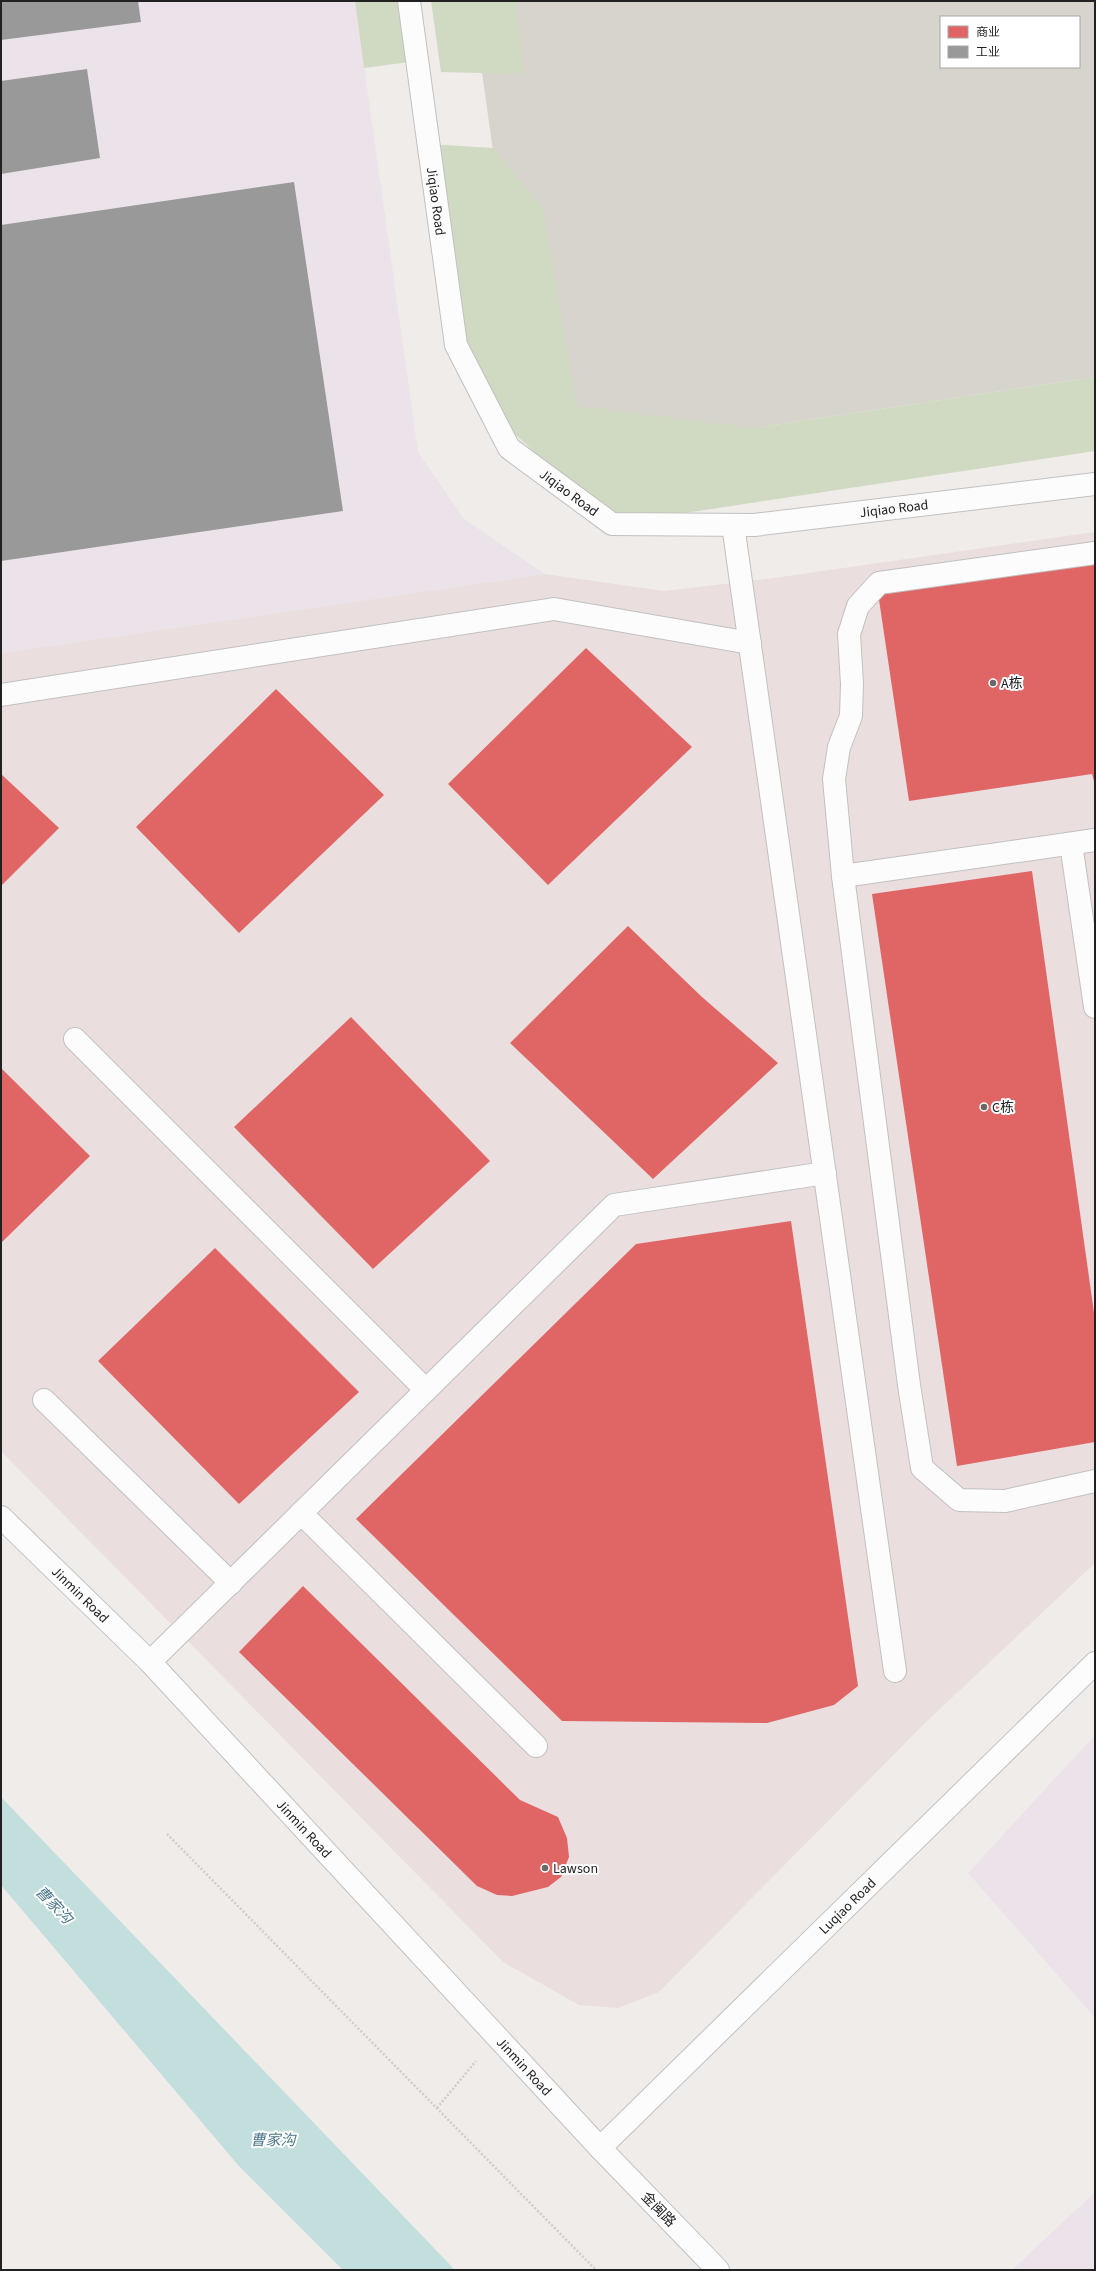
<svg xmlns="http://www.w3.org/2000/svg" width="1096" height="2271" font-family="'Source Sans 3','Noto Sans SC',sans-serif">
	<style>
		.commercial { fill: #eadedf }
		.industrial { fill: #ebe3e9 }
		.construction { fill: #d7d4cd; fill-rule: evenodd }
		.forest { fill: #d0d9c2 }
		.water { fill: #c2dedd }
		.shops { fill: #e06666 }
		.industry { fill: #999 }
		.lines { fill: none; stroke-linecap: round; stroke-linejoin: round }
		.minor-casing { stroke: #c2c1c0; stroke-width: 24 }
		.path { stroke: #d6cacb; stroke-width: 2.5; stroke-dasharray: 2 2; stroke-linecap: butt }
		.minor { stroke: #fdfcfc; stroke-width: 22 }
		.poi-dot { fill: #696867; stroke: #fff; stroke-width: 1.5 }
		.labels { text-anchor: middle; stroke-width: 4; stroke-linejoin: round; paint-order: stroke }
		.street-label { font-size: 14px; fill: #212121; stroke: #fff }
		.poi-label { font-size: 14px; fill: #212121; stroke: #fff; text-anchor: start }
		.water-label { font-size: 15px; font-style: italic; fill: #4a7788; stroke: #fff }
	</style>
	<rect width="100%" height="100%" fill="#efecea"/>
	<!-- commercial -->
	<path class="commercial" d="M1095 532V1563L927 1721 659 1992 618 2008 579 2005 503 1962 1 1451V653L545 574 664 591 767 579Z"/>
	<!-- industrial -->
	<g class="industrial">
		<path d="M1 1H355L418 452 464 519 545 574 1 653Z"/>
		<path d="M1095 1735V2018L968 1873Z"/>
		<path d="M1095 2192V2270H1012Z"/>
	</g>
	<!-- construction -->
	<path class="construction" d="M472 1H1095V377L681 439 577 406 516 315ZM941 17H1079V67H941Z"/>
	<!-- forest -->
	<g class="forest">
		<path d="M355 1H409L417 61 364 68Z"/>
		<path d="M431 1H516L524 74 441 72Z"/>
		<path d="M428 144 493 148 543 207 577 406 753 428 1095 377V451L612 524 489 410 456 345Z"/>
	</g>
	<!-- water -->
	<path class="water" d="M1 1797 455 2270H343L238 2165 1 1885Z"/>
	<!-- shops -->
	<g class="shops">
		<path d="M1095 560V785L1092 774 909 801 878 593Z"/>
		<path d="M586 648 692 747 548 885 448 784Z"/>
		<path d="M276 689 384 795 239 933 136 827Z"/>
		<path d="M1 774 59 828 1 886Z"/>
		<path d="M1032 871 1095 1320V1442L957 1466 872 894Z"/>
		<path d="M628 926 702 997 778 1063 653 1179 510 1043Z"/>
		<path d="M351 1017 490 1161 373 1269 234 1127Z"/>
		<path d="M1 1068 90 1156 1 1243Z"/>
		<path d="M791 1221 858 1686 834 1705 767 1723 562 1721 356 1519 636 1244Z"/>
		<path d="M215 1248 359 1392 239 1504 98 1361Z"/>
		<path d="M303 1586 520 1800 558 1817 567 1838 569 1857 561 1877 548 1887 512 1896 497 1895 477 1886 239 1652Z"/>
	</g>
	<!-- industry -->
	<g class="industry">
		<path d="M1 1H138L141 22 1 40Z"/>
		<path d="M87 69 100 158 1 174V81Z"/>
		<path d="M294 182 343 511 1 561V225Z"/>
	</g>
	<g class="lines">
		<!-- minor casing -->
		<g class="minor-casing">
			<g id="minor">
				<path id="s1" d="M409 1 456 345 509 448 612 524 754 525 1095 484"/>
				<path d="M733 525 895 1671"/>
				<path d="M1095 553 879 583 858 606 849 634 852 684 851 716 839 747 834 779 843 876 909 1385 922 1468 959 1500 1005 1501 1095 1481"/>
				<path d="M1 695 554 609 750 643"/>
				<path d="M1071 844 1095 1007"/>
				<path d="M843 876 1095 840"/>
				<path d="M75 1039 426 1390"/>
				<path d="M44 1400 231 1583"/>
				<path d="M301 1513 536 1746"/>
				<path id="s2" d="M1 1517 150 1662 600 2148 718 2270"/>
				<path d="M150 1662 614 1205 825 1173"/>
				<path id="s3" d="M600 2148 1095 1663"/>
			</g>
		</g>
		<!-- path -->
		<g class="path">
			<path d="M167 1834 596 2270"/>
			<path d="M437 2108 476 2061"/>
		</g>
		<!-- minor -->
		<use href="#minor" class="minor"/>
	</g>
	<!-- markers -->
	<g class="poi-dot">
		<circle cx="993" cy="683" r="4"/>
		<circle cx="984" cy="1107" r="4"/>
		<circle cx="545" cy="1868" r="4"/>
	</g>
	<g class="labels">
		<!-- street labels -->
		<g class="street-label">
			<text dy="5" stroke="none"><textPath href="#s1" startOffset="202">Jiqiao Road</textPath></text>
			<text dy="5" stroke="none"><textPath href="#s1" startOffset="538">Jiqiao Road</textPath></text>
			<text dy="5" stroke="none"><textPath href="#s1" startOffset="874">Jiqiao Road</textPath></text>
			<text dy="5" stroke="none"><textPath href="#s2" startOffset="111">Jinmin Road</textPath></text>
			<text dy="5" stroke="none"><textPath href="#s2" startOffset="435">Jinmin Road</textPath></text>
			<text dy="5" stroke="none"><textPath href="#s3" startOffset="346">Luqiao Road</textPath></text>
			<text dy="5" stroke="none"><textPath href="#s2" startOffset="759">Jinmin Road</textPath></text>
			<text transform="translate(659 2209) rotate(46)" y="5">金闽路</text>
		</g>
		<!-- poi labels -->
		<g class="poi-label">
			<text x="1001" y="688">A栋</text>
			<text x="992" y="1112">C栋</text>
			<text x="553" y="1873">Lawson</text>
		</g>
		<!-- water labels -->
		<g class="water-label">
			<text transform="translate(54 1905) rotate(46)" y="5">曹家沟</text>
			<text x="273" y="2145">曹家沟</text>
		</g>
	</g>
	<!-- border -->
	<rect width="1096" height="2271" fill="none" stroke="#212121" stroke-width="4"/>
	<!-- legend -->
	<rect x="940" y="16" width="140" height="52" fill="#ffffff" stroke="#a6a6a6"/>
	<rect x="948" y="26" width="20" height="12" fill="#e06666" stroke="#a6a6a6"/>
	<text x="976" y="36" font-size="12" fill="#212121">商业</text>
	<rect x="948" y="46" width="20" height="12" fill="#999999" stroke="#a6a6a6"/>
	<text x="976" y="56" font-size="12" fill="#212121">工业</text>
</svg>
